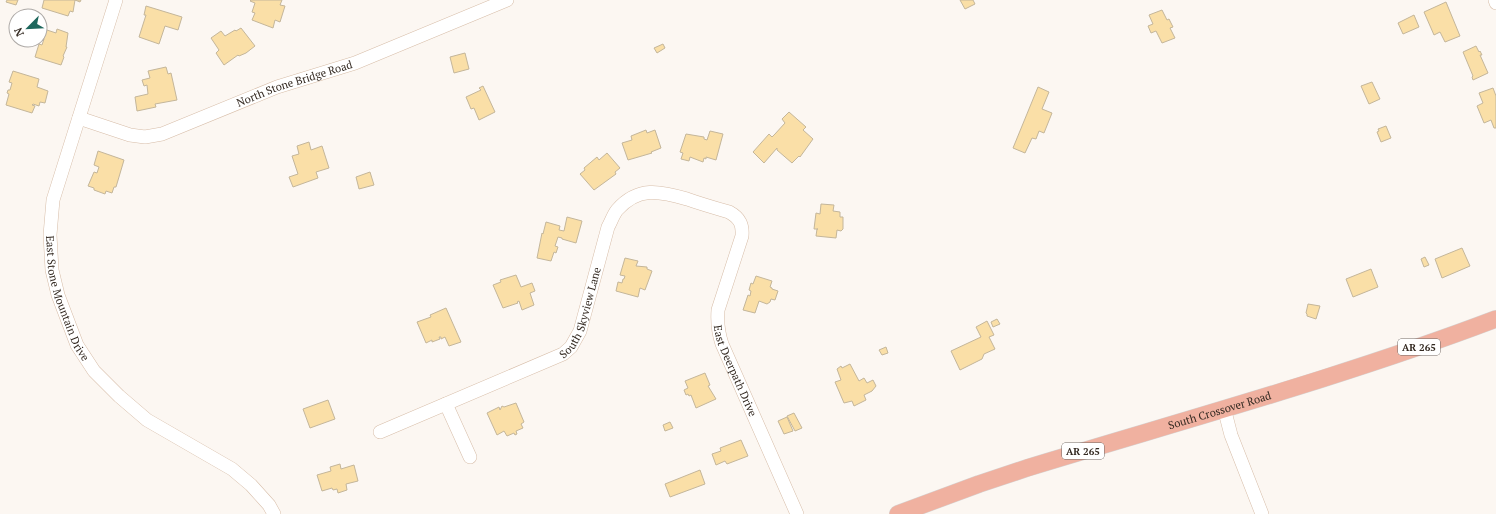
<svg xmlns="http://www.w3.org/2000/svg" width="1496" height="514" font-family="'PT Serif',serif">
	<style>
		.building { fill: #fadfa7; stroke: #c4b69a }
		.lines { fill: none; stroke-linecap: round; stroke-linejoin: round }
		.minor-casing { stroke: #d7bda8; stroke-width: 14 }
		.major-casing { stroke: #d6d4d3; stroke-width: 18 }
		.minor { stroke: #fff; stroke-width: 13 }
		.major { stroke: #f0b1a0; stroke-width: 17 }
		.labels { text-anchor: middle; stroke-width: 4; stroke-linejoin: round; paint-order: stroke }
		.shield { fill: #fff; stroke: #706964; stroke-width: 1 }
		.shield-label { font-size: 10px; font-weight: bold; fill: #332921 }
		.street-label { font-size: 11px; fill: #332921; stroke: #fff }
	</style>
	<rect width="100%" height="100%" fill="#fcf7f2"/>
	<!-- building -->
	<g class="building">
		<path d="M7 0H18L16 5 6 2Z"/>
		<path d="M44 0H81L80 2 75 0 73 12 70 11 68 16 42 8Z"/>
		<path d="M251 0H282L280 5 285 6 280 22 275 20 273 28 252 20 255 13 252 12 255 3 250 1Z"/>
		<path d="M960 0H973L975 4 965 9Z"/>
		<path d="M1446 2 1460 36 1445 42 1440 32 1434 35 1424 12Z"/>
		<path d="M146 6 182 17 178 30 165 26 159 44 139 37 146 15H144Z"/>
		<path d="M1162 10 1167 20 1169 19 1173 27 1170 28 1175 38 1162 43 1156 31 1151 33 1148 26 1153 24 1149 15Z"/>
		<path d="M1414 15 1419 27 1403 34 1398 23Z"/>
		<path d="M241 28 255 46 246 53 239 56 238 55 224 65 216 53 219 50 211 38 221 31 225 36 235 30 236 31Z"/>
		<path d="M44 29 56 33 57 29 68 33 66 47H67L63 56 64 57 61 65 35 57 39 44 42 45 44 39 41 38Z"/>
		<path d="M663 44 665 48 657 53 654 48Z"/>
		<path d="M1476 46 1479 52 1480 51 1482 55H1480L1488 73 1473 80 1472 77 1473 76 1463 52Z"/>
		<path d="M465 53 469 69 454 73 450 57Z"/>
		<path d="M166 67 168 74 171 73 177 100 155 104 156 107 137 111 135 97 148 94 147 85 144 86 142 80 150 78 148 71Z"/>
		<path d="M13 71 39 79 37 87 48 91 45 103 40 102 39 106 33 104 32 105 35 106 32 113 6 105 9 94 7 93 8 90H10L12 83 9 82Z"/>
		<path d="M1372 82 1380 99 1369 104 1361 86Z"/>
		<path d="M483 86 495 112 479 120 474 108 471 109 466 97 481 90 479 88Z"/>
		<path d="M1038 87 1049 92 1042 109 1052 113 1044 133 1039 131 1036 139 1032 138 1025 153 1013 148Z"/>
		<path d="M1493 88 1496 96V128H1494L1491 120 1484 123 1477 106 1483 103 1479 93Z"/>
		<path d="M789 112 806 127 803 130 813 139 800 157 799 156 792 163 777 150V148L764 163 753 152 769 134 772 137 775 134 785 123 782 119Z"/>
		<path d="M1386 126 1391 138 1381 142 1377 132 1379 131 1378 129Z"/>
		<path d="M646 130 647 133 655 130 661 148 651 152 652 153 628 160 622 143 632 140 631 136Z"/>
		<path d="M710 131 723 134 716 160 706 157V159L704 158 703 162 690 157 689 161 681 159 683 153 680 152 686 134 704 137V139L707 140Z"/>
		<path d="M309 142 311 150 322 146 329 168 316 172 318 178 293 187 289 177 298 174 292 156 299 154 297 146Z"/>
		<path d="M98 151 124 160 116 187H114L112 193 106 191 105 194 94 190V188L88 186 94 172 97 173 99 167 94 165Z"/>
		<path d="M607 153 620 168 615 172 616 174 594 190 580 174 585 170 584 168 597 157 599 160Z"/>
		<path d="M370 172 374 185 359 189 356 177Z"/>
		<path d="M821 204 834 205 833 211 840 212V217H843V229L841 231 837 230 836 238 816 236 817 229H818H814L816 213 820 214Z"/>
		<path d="M567 217 582 221 576 243 562 239V238L558 237 555 246 558 247 556 253 554 252 551 261 537 258 542 233 543 234 546 222 560 226 559 230 564 231Z"/>
		<path d="M1462 248 1470 266 1442 278 1435 259Z"/>
		<path d="M1425 257 1429 265 1424 267 1421 259Z"/>
		<path d="M625 258 638 261 636 266 647 267V269L652 271 645 290 640 288 638 297 616 291 618 282 622 283 623 279H624L625 276 620 275Z"/>
		<path d="M1371 269 1378 287 1353 297 1346 279Z"/>
		<path d="M516 275 521 287 532 283 535 291 530 293 534 305 522 310 519 301 517 302 518 303 503 308 493 285 501 282 500 280Z"/>
		<path d="M756 276 772 281 770 287 772 288V289L778 291 775 300 771 299 770 302 767 304 759 301 755 313 743 310 748 295 750 296 751 291 749 290 751 283 753 284Z"/>
		<path d="M1308 304 1320 306 1316 319 1307 316V314L1306 313Z"/>
		<path d="M446 308 461 342 449 346 445 337 441 339V337H439L440 339 432 342V340L426 343 417 322 431 317 430 315Z"/>
		<path d="M997 319 1000 324 993 327 991 322Z"/>
		<path d="M987 321 994 335 989 337 995 349 984 354 982 359 960 370 951 351 981 337 976 327Z"/>
		<path d="M886 347 888 353 882 355 879 350Z"/>
		<path d="M850 364 859 381 864 378 867 383 873 380 876 386 872 391 864 395 866 400 854 406 852 401 844 403 835 382 841 380 837 369 841 366 842 368Z"/>
		<path d="M705 373 710 385 708 386 716 399 696 408 691 395 689 396 688 394 686 395 684 390 688 388 685 381Z"/>
		<path d="M328 400 335 419 310 428 303 409Z"/>
		<path d="M516 403 524 422 521 424 523 428 516 431 517 434 515 435 514 433 507 436 504 431 497 435 487 413 499 407 500 410 502 406 504 407Z"/>
		<path d="M794 413 802 428 795 431 787 416Z"/>
		<path d="M787 417 793 431 784 434 778 421Z"/>
		<path d="M670 422 673 428 665 431 663 425Z"/>
		<path d="M741 440 748 456 727 464 725 461 716 465 712 454 721 451 720 448Z"/>
		<path d="M340 464 341 469 354 465 358 481 346 484 347 490 338 493 337 489 333 490 332 488 322 491 317 475 331 471 330 467Z"/>
		<path d="M700 470 705 484 670 497 665 484Z"/>
	</g>
	<g class="lines">
		<!-- minor casing -->
		<g class="minor-casing">
			<g id="minor">
				<path id="s1" d="M116 0 53 200 50 235 52 270 58 295 77 345 94 371 119 396 147 420 232 469 251 485 269 505 274 514"/>
				<path d="M1495 0 1496 3"/>
				<path id="s2" d="M79 118 130 135 145 137 162 134 277 87 355 63 507 0"/>
				<path d="M446 404 470 457"/>
				<path d="M1224 408 1231 435 1262 514"/>
				<path id="s3" d="M380 432 563 354 571 347 580 331 608 227C611 222 613 215 617 210 638 186 660 191 687 199 701 204 715 208 729 212 740 218 743 225 742 236L718 310C717 323 718 332 722 344L797 514"/>
			</g>
		</g>
		<!-- major casing -->
		<g class="major-casing">
			<g id="major">
				<path id="s4" d="M898 514 979 484 1027 468C1184 420 1343 377 1496 319"/>
			</g>
		</g>
		<!-- minor -->
		<use href="#minor" class="minor"/>
		<!-- major -->
		<use href="#major" class="major"/>
	</g>
	<g class="labels">
		<!-- shield labels -->
		<g class="shield">
			<rect x="1398" y="339" width="42" height="16" rx="3"/>
			<rect x="1062" y="443" width="42" height="16" rx="3"/>
		</g>
		<g class="shield-label">
			<text x="1419" y="351">AR 265</text>
			<text x="1083" y="455">AR 265</text>
		</g>
		<!-- street labels -->
		<g class="street-label">
			<text dy="4" stroke="none"><textPath href="#s2" startOffset="228">North Stone Bridge Road</textPath></text>
			<text dy="4" stroke="none"><textPath href="#s1" startOffset="311">East Stone Mountain Drive</textPath></text>
			<text dy="4" stroke="none"><textPath href="#s3" startOffset="245">South Skyview Lane</textPath></text>
			<text dy="4" stroke="none"><textPath href="#s3" startOffset="646">East Deerpath Drive</textPath></text>
			<text dy="4" stroke="none"><textPath href="#s4" startOffset="338">South Crossover Road</textPath></text>
		</g>
	</g>
	<!-- north arrow -->
	<g transform="translate(28 28) rotate(246)"><circle r="19" fill="#ffffff" stroke="#ada9a6"/>
	<path d="M0-3L7 15L0 10L-7 15Z" fill="#1e675d"/>
	<text y="-6" font-size="11" font-weight="bold" text-anchor="middle" fill="#332921">N</text>
	</g>
</svg>
